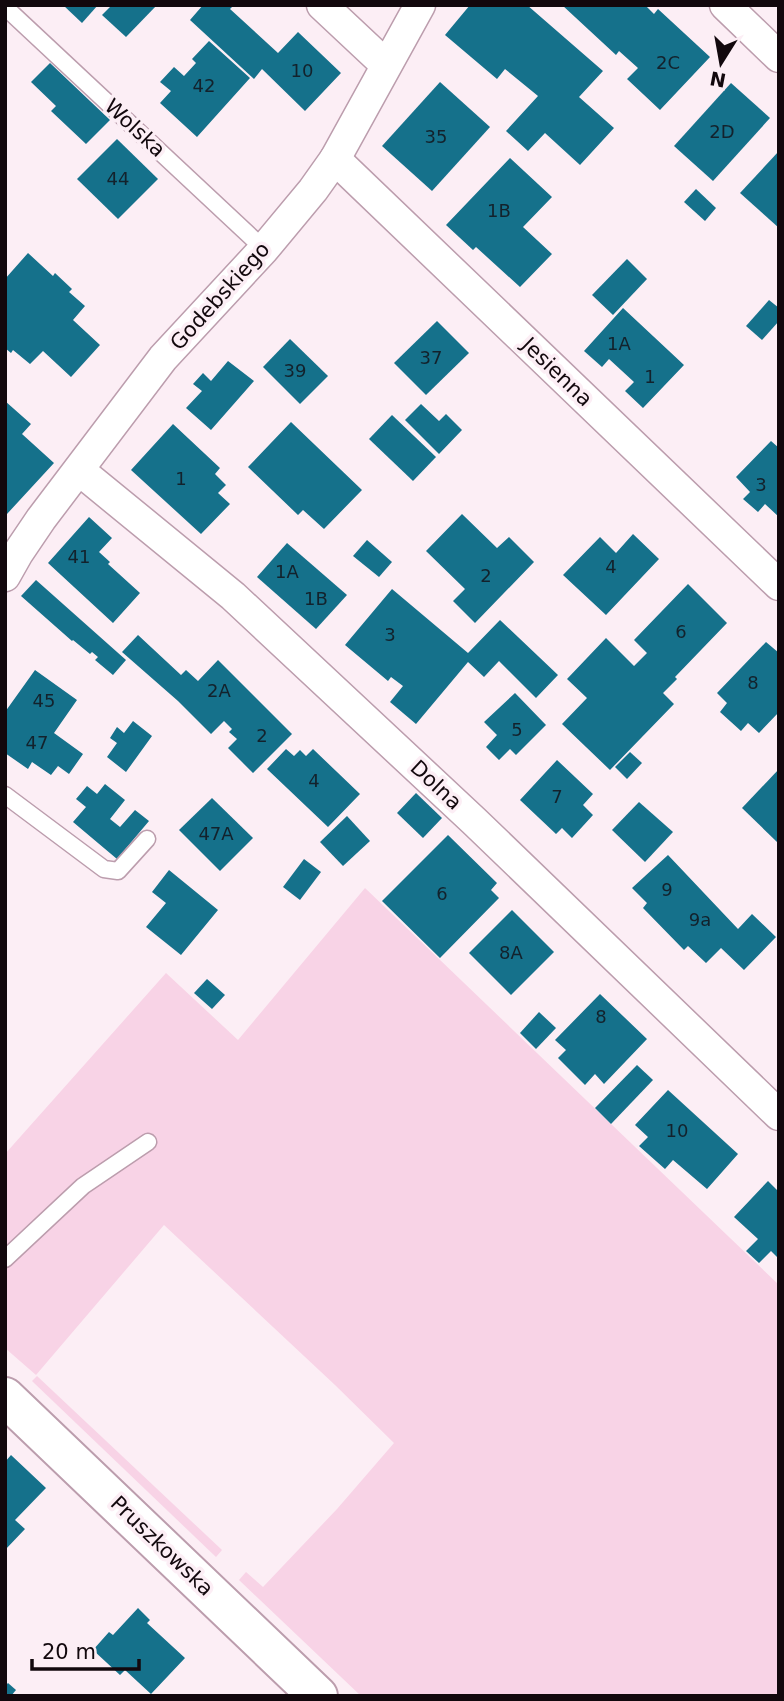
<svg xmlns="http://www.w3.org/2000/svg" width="784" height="1701" font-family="'DejaVu Sans',sans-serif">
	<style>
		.green { fill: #f8d3e6 }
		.building { fill: #15718b }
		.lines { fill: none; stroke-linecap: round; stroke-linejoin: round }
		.service-casing { stroke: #bc9dad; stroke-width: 19 }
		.minor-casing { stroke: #bc9dad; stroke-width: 33 }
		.tertiary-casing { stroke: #bc9dad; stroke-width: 42 }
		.service { stroke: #fff; stroke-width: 16 }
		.minor { stroke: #fff; stroke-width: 30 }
		.tertiary { stroke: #fff; stroke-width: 38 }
		.labels { text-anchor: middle; stroke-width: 7; stroke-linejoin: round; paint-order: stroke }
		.number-label { font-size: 18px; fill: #13222c }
		.street-label { font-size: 21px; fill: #12080d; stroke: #fceef5 }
	</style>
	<rect width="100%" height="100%" fill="#fceef5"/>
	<!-- green -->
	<g class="green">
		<path d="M365 888 779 1285V1696H361L239 1580 246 1572 263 1587 337 1509 394 1443 335 1385 164 1225 36 1375 5 1348V1154L166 973 238 1040Z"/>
		<path d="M37 1376 222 1550 216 1557 32 1381Z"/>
	</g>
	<!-- building -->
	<g class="building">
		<path d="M63 5H98L82 23Z"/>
		<path d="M112 5H157L126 37 102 15Z"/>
		<path d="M203 5H234L230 9 278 53 298 32 341 73 305 111 262 69 254 79 190 20Z"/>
		<path d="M470 5H527L603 71 579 97 614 128 580 165 545 133 528 151 506 131 538 96 505 69 497 79 445 35Z"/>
		<path d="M562 5H645L654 14 658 9 710 57 660 110 627 79 638 68 619 51 616 55Z"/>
		<path d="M209 41 250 78 197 137 160 103 171 91 160 82 174 67 184 76 196 63 192 59Z"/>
		<path d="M50 63 110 120 86 144 51 111 56 106 31 82Z"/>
		<path d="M440 82 490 127 432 191 382 146Z"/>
		<path d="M731 83 770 118 713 181 674 146Z"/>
		<path d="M117 139 158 179 118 219 77 179Z"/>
		<path d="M779 151V228L740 193Z"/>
		<path d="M510 158 552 197 523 227 552 254 520 287 476 247 473 250 446 225Z"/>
		<path d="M696 189 716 208 705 221 684 202Z"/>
		<path d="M28 253 53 276 55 273 72 289 69 292 85 306 73 320 100 345 71 377 43 351 30 364 13 350 11 353 5 348V279Z"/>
		<path d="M627 259 647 279 613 315 592 295Z"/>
		<path d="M769 300 779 308V321L762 340 746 326Z"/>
		<path d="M623 308 684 365 643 408 625 391 634 382 609 359 602 367 584 351Z"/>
		<path d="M437 321 469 353 426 395 394 363Z"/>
		<path d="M290 339 328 376 300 404 263 367Z"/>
		<path d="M228 361 254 381 211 430 186 408 202 391 193 384 203 373 211 381Z"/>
		<path d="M5 401 31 424 22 434 54 463 7 514 5 512Z"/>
		<path d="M421 404 439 421 446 414 462 430 439 454 405 420Z"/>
		<path d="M392 415 436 457 413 481 369 439Z"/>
		<path d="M291 422 362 490 324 529 303 510 298 515 248 467Z"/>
		<path d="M173 424 220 468 215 474 226 485 218 493 230 504 201 534 131 470Z"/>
		<path d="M771 441 779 448V517L765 504 758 512 743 499 750 492 736 477Z"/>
		<path d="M462 514 497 548 509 537 534 562 475 623 453 601 465 589 426 551Z"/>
		<path d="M89 517 112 538 99 552 110 562 108 564 140 593 113 623 48 563Z"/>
		<path d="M633 534 659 559 606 615 563 575 600 537 616 553Z"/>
		<path d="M367 540 392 562 379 577 353 556Z"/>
		<path d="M287 543 347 595 316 629 257 577Z"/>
		<path d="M36 580 126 660 113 675 95 660 98 657 92 652 90 654 73 640 72 641 21 596Z"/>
		<path d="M688 584 727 623 675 677 677 679 663 693 674 704 610 770 562 724 587 698 567 679 606 638 634 666 647 653 634 640Z"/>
		<path d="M392 589 468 653 500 620 558 675 536 698 499 661 484 677 468 662 416 724 390 702 403 686 391 677 388 681 345 645Z"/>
		<path d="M138 635 181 675 186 670 198 681 218 660 292 734 253 773 228 748 237 739 229 732 232 729 224 721 211 734 178 701 122 652Z"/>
		<path d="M766 642 779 653V669L777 671 779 672V712L759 733 748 723 741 731 720 712 727 703 717 693Z"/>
		<path d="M35 670 77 700 54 733 83 754 69 774 58 766 51 775 32 762 28 769 5 753V712Z"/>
		<path d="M515 693 546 725 516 755 510 749 499 760 486 747 497 735 484 722Z"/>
		<path d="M133 721 152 736 126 772 107 757 117 743 110 738 117 727 124 733Z"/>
		<path d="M286 749 294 756 300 750 306 756 313 749 360 794 328 827 267 769Z"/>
		<path d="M630 752 642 763 627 779 615 767Z"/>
		<path d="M557 760 593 794 583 805 593 815 572 838 562 828 556 834 520 800Z"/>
		<path d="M779 769V840L777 842 742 808Z"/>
		<path d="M105 784 125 800 110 819 120 827 135 810 149 821 117 859 73 822 86 807 76 799 87 786 97 794Z"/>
		<path d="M416 793 442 818 423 838 397 813Z"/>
		<path d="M212 798 253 838 220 871 179 830Z"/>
		<path d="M639 802 673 832 645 862 612 830Z"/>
		<path d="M347 816 370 841 343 866 320 842Z"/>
		<path d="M448 835 497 883 491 890 499 898 440 958 382 901Z"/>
		<path d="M668 855 738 929 752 914 776 937 744 970 721 948 706 963 688 946 684 950 643 908 647 903 632 888Z"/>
		<path d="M304 859 321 872 300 900 283 887Z"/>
		<path d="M169 870 218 910 181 955 146 927 166 903 152 892Z"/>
		<path d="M512 910 554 952 511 995 469 953Z"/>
		<path d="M207 979 225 995 212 1009 194 993Z"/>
		<path d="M600 994 647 1039 604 1084 595 1074 585 1085 558 1058 566 1050 555 1040Z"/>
		<path d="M539 1012 556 1028 536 1049 520 1033Z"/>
		<path d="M637 1065 653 1080 611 1124 595 1108Z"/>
		<path d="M668 1090 738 1154 707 1189 673 1160 665 1169 639 1146 648 1137 635 1125Z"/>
		<path d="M768 1181 779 1192V1259L771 1251 759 1263 746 1251 758 1239 734 1217Z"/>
		<path d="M11 1455 46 1488 15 1520 25 1529 5 1550V1462Z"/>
		<path d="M138 1608 150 1620 147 1623 185 1658 151 1694 125 1670 120 1675 93 1650 109 1632 113 1635Z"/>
		<path d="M8 1683 16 1690 11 1696H5V1686Z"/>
	</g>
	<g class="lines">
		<!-- service casing -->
		<g class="service-casing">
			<g id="service">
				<path d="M5 7 264 249"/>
				<path d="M5 795 104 869 118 871 147 839"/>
				<path d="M5 1259 83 1186 148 1142"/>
			</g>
		</g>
		<!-- minor casing -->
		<g class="minor-casing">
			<g id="minor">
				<path d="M322 5 386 65"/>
				<path d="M725 5 779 57"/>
				<path d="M335 159 779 585"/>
				<path d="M79 470 233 596 474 821 779 1115"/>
				<path d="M5 576 18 553 41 519 163 358 264 249 313 190 335 159 420 5"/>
			</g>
		</g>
		<!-- tertiary casing -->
		<g class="tertiary-casing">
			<path id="tertiary" d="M5 1397 318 1696"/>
		</g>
		<!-- service -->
		<use href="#service" class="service"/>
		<!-- minor -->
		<use href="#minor" class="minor"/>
		<!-- tertiary -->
		<use href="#tertiary" class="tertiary"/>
	</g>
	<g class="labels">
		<!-- number labels -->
		<g class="number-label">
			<text x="668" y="69">2C</text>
			<text x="302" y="77">10</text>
			<text x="204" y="92">42</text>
			<text x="722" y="138">2D</text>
			<text x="436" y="143">35</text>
			<text x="118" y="185">44</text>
			<text x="499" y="217">1B</text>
			<text x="619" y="350">1A</text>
			<text x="431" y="364">37</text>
			<text x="295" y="377">39</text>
			<text x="650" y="383">1</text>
			<text x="181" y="485">1</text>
			<text x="761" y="491">3</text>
			<text x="79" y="563">41</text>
			<text x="611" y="573">4</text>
			<text x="287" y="578">1A</text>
			<text x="486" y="582">2</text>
			<text x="316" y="605">1B</text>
			<text x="681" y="638">6</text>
			<text x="390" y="641">3</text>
			<text x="753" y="689">8</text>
			<text x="219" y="697">2A</text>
			<text x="44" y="707">45</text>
			<text x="517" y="736">5</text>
			<text x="262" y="742">2</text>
			<text x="37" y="749">47</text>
			<text x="314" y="787">4</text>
			<text x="557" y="803">7</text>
			<text x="216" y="840">47A</text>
			<text x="667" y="896">9</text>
			<text x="442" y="900">6</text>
			<text x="700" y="926">9a</text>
			<text x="511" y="959">8A</text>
			<text x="601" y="1023">8</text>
			<text x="677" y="1137">10</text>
		</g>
		<!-- street labels -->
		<g class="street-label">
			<text transform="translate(135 128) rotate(43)" y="7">Wolska</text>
			<text transform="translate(220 296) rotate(-48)" y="7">Godebskiego</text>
			<text transform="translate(557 372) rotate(44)" y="7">Jesienna</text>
			<text transform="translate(436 785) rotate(43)" y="7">Dolna</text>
			<text transform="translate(162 1546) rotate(44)" y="7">Pruszkowska</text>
		</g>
	</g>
	<!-- border -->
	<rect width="784" height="1701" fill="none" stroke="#12080d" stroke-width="14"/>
	<!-- north arrow -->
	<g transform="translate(721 63) rotate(191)" stroke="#fceef5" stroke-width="5" paint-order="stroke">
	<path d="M0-5L12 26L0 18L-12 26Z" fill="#12080d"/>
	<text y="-10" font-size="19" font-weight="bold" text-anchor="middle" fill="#12080d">N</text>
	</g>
	<!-- scale -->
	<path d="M32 1659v10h107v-10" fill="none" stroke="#12080d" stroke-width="3.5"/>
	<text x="42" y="1659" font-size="21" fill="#12080d" stroke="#fceef5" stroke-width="5" paint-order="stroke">20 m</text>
</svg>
